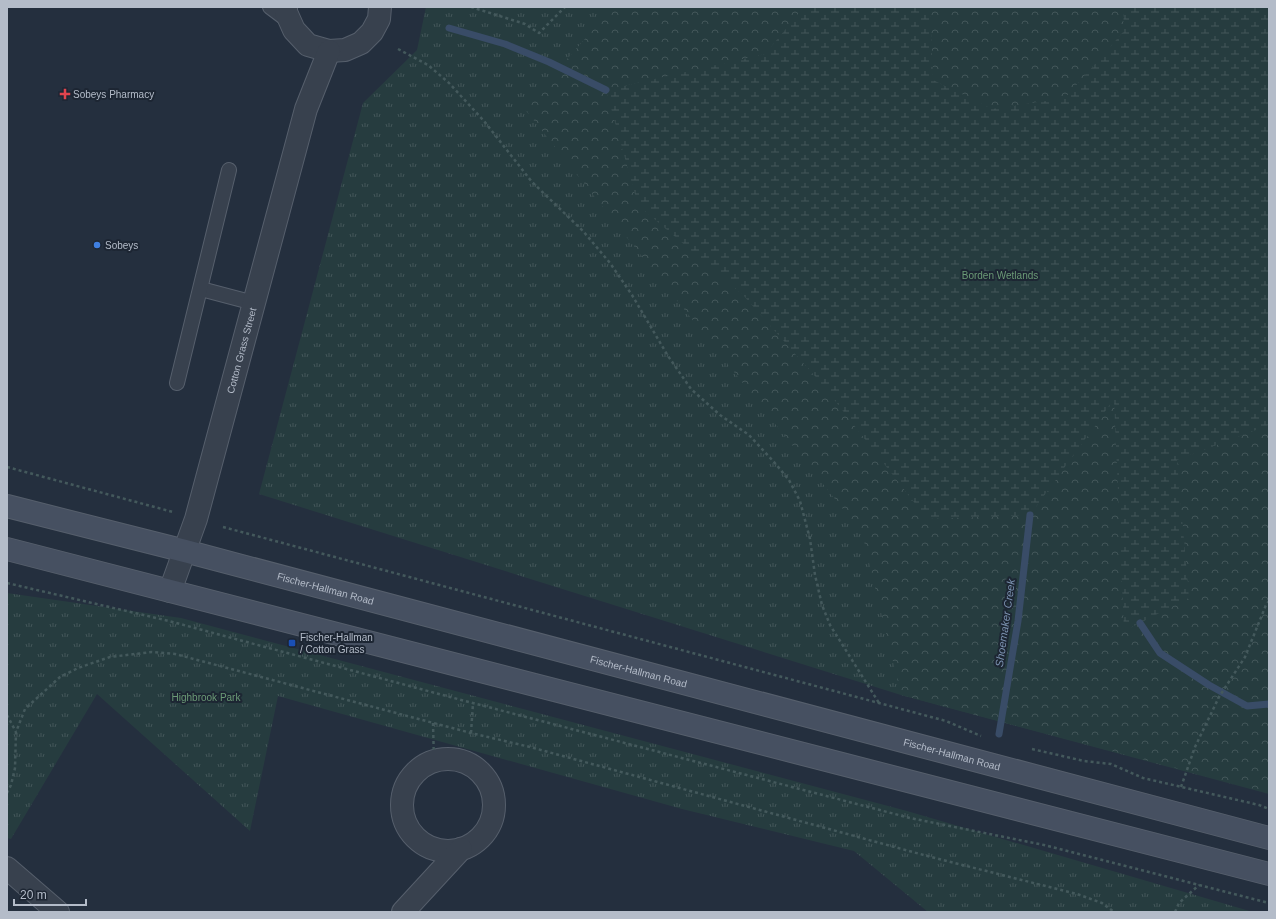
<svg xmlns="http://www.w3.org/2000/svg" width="1276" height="919" font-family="Arial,sans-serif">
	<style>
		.grass { fill: url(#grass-tufts) }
		.forest { fill: url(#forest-crowns) }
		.wetland { fill: url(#wetland-marsh) }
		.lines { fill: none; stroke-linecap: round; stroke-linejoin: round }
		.stream { stroke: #394c67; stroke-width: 7 }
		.lane-casing { stroke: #565f6c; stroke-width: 16 }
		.street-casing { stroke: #565f6c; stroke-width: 24 }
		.secondary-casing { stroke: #565f6c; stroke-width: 24 }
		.path { stroke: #44595c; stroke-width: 2.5; stroke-dasharray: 3 3; stroke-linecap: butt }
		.lane { stroke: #38414e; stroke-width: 14 }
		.street { stroke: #38414e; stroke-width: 22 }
		.secondary { stroke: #465061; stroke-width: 22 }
		.health-dot { fill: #e0444e; stroke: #1d2633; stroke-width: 1.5 }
		.shop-dot { fill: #3f7fe0; stroke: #1d2633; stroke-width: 1.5 }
		.transit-dot { fill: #1a4fb4; stroke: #1d2633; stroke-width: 1.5 }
		.labels { text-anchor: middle; stroke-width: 4; stroke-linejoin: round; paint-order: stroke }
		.poi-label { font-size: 10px; fill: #b4bcc9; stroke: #1d2633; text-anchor: start }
		.park-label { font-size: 10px; fill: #6b9a76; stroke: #1d2633 }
		.street-label { font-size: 10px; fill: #b4bcc9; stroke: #1d2633 }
		.water-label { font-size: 11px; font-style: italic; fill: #7c92b1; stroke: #1d2633 }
	</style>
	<defs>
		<pattern id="grass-tufts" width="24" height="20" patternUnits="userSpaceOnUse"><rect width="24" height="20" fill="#263c3f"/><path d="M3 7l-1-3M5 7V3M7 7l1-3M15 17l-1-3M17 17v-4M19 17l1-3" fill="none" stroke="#435659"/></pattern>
		<pattern id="forest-crowns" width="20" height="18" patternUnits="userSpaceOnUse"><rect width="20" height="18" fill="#263c3f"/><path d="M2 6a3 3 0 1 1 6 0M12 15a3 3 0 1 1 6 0" fill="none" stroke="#435659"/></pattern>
		<pattern id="wetland-marsh" width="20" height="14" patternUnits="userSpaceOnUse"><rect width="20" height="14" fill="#263c3f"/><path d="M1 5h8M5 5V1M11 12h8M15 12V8" fill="none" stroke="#435659"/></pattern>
	</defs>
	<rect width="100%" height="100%" fill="#242f3e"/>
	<!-- grass -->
	<g class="grass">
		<path d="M426 7H1269V794L901 695 259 494 363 103 417 50Z"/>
		<path d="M7 593 181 618 907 811 1253 912H928L854 851 682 809 278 696 250 831 97 694 11 839 7 838Z"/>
	</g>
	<!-- forest -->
	<g class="forest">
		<path d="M613 7H804L765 54 606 90 638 205 743 295 822 384 1030 515 1115 399 1189 598 1177 460 1269 425V793L901 695 862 533 524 108Z"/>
		<path d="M930 7H1123L1124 31 1065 98 992 109 933 80Z"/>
	</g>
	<!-- wetland -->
	<path class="wetland" d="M804 7H930L933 80 992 109 1065 98 1124 31 1123 7H1269V425L1177 460 1189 598 1124 631 1114 399 1030 515 927 519 822 384 743 295 638 205 606 90 765 54Z"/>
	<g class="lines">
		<!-- stream -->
		<g class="stream">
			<path d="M449 28 505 44 549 62 606 90"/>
			<path d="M1140 623 1160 653 1209 685 1247 706 1269 704"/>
			<path d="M999 734 1018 621 1030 515"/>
		</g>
		<!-- lane casing -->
		<g class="lane-casing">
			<g id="lane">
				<path d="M270 7 290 22"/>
				<path d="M201 289 254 303"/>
				<path d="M177 383 229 170"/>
			</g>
		</g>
		<!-- street casing -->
		<g class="street-casing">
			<g id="street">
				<path d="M286 7V12L294 30 308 45 329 51 345 50 361 43 372 32 379 19 380 7"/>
				<path id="s1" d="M170 591 196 519 306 109 329 51"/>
				<circle cx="448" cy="805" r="46"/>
				<path d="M7 868 58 912"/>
				<path d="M403 912 461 849"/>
			</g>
		</g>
		<!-- secondary casing -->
		<g class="secondary-casing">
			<g id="secondary">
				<path id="s2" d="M7 506 185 551 1269 838"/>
				<path d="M7 549 1269 874"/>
			</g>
		</g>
		<!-- path -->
		<g class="path">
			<path d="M471 7 525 24 539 33 565 7"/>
			<path d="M398 49 428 65 449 83 484 121 532 182 583 231 610 263 632 295 668 356 691 389 720 415 749 435 774 462 789 480 800 501 810 539 815 575 822 605 830 625 879 703"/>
			<path d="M7 467 173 512"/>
			<path d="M223 527 946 721 981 736"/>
			<path d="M7 583 169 621 450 697 910 818 1044 845 1269 903"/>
			<path d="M7 715 16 732"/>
			<path d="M433 723 434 762"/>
			<path d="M471 733 473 703"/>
			<path d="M1032 749 1084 761 1111 764 1143 778 1259 805 1269 809"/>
			<path d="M1181 787 1195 747 1219 697 1245 657 1266 605 1269 601"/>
			<path d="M7 793 11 785 15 768 16 732 25 709 60 677 78 668 110 657 152 652 175 654 471 733 530 747 931 857 1077 894 1102 903 1114 912"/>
			<path d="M1175 912 1179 903 1199 885"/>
		</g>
		<!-- lane -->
		<use href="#lane" class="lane"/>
		<!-- street -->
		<use href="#street" class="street"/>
		<!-- secondary -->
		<use href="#secondary" class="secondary"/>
	</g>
	<!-- markers -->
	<path class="health-dot" d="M63 88h4v4h4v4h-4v4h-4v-4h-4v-4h4z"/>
	<circle class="shop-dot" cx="97" cy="245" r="4"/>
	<rect class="transit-dot" x="288" y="639" width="8" height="8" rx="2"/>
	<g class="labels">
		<!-- poi labels -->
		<g class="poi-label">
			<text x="73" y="98">Sobeys Pharmacy</text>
			<text x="105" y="249">Sobeys</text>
			<text x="300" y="641">Fischer-Hallman<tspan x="300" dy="12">/ Cotton Grass</tspan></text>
		</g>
		<!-- park labels -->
		<g class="park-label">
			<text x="1000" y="279">Borden Wetlands</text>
			<text x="206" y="701">Highbrook Park</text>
		</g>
		<!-- street labels -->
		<g class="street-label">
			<text dy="4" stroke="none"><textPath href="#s1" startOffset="251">Cotton Grass Street</textPath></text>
			<text dy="4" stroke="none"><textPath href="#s2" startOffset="329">Fischer-Hallman Road</textPath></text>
			<text dy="4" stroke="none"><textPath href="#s2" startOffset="653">Fischer-Hallman Road</textPath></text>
			<text dy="4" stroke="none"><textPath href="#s2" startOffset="977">Fischer-Hallman Road</textPath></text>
		</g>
		<!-- water labels -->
		<g class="water-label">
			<text transform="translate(1005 623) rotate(-82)" y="4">Shoemaker Creek</text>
		</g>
	</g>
	<!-- border -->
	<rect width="1276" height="919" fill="none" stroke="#b4bcc9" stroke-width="16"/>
	<!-- scale -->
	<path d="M14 899v6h72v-6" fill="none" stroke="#b4bcc9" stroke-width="2"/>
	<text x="20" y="899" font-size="12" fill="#b4bcc9" stroke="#1d2633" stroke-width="3" paint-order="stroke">20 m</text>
</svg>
